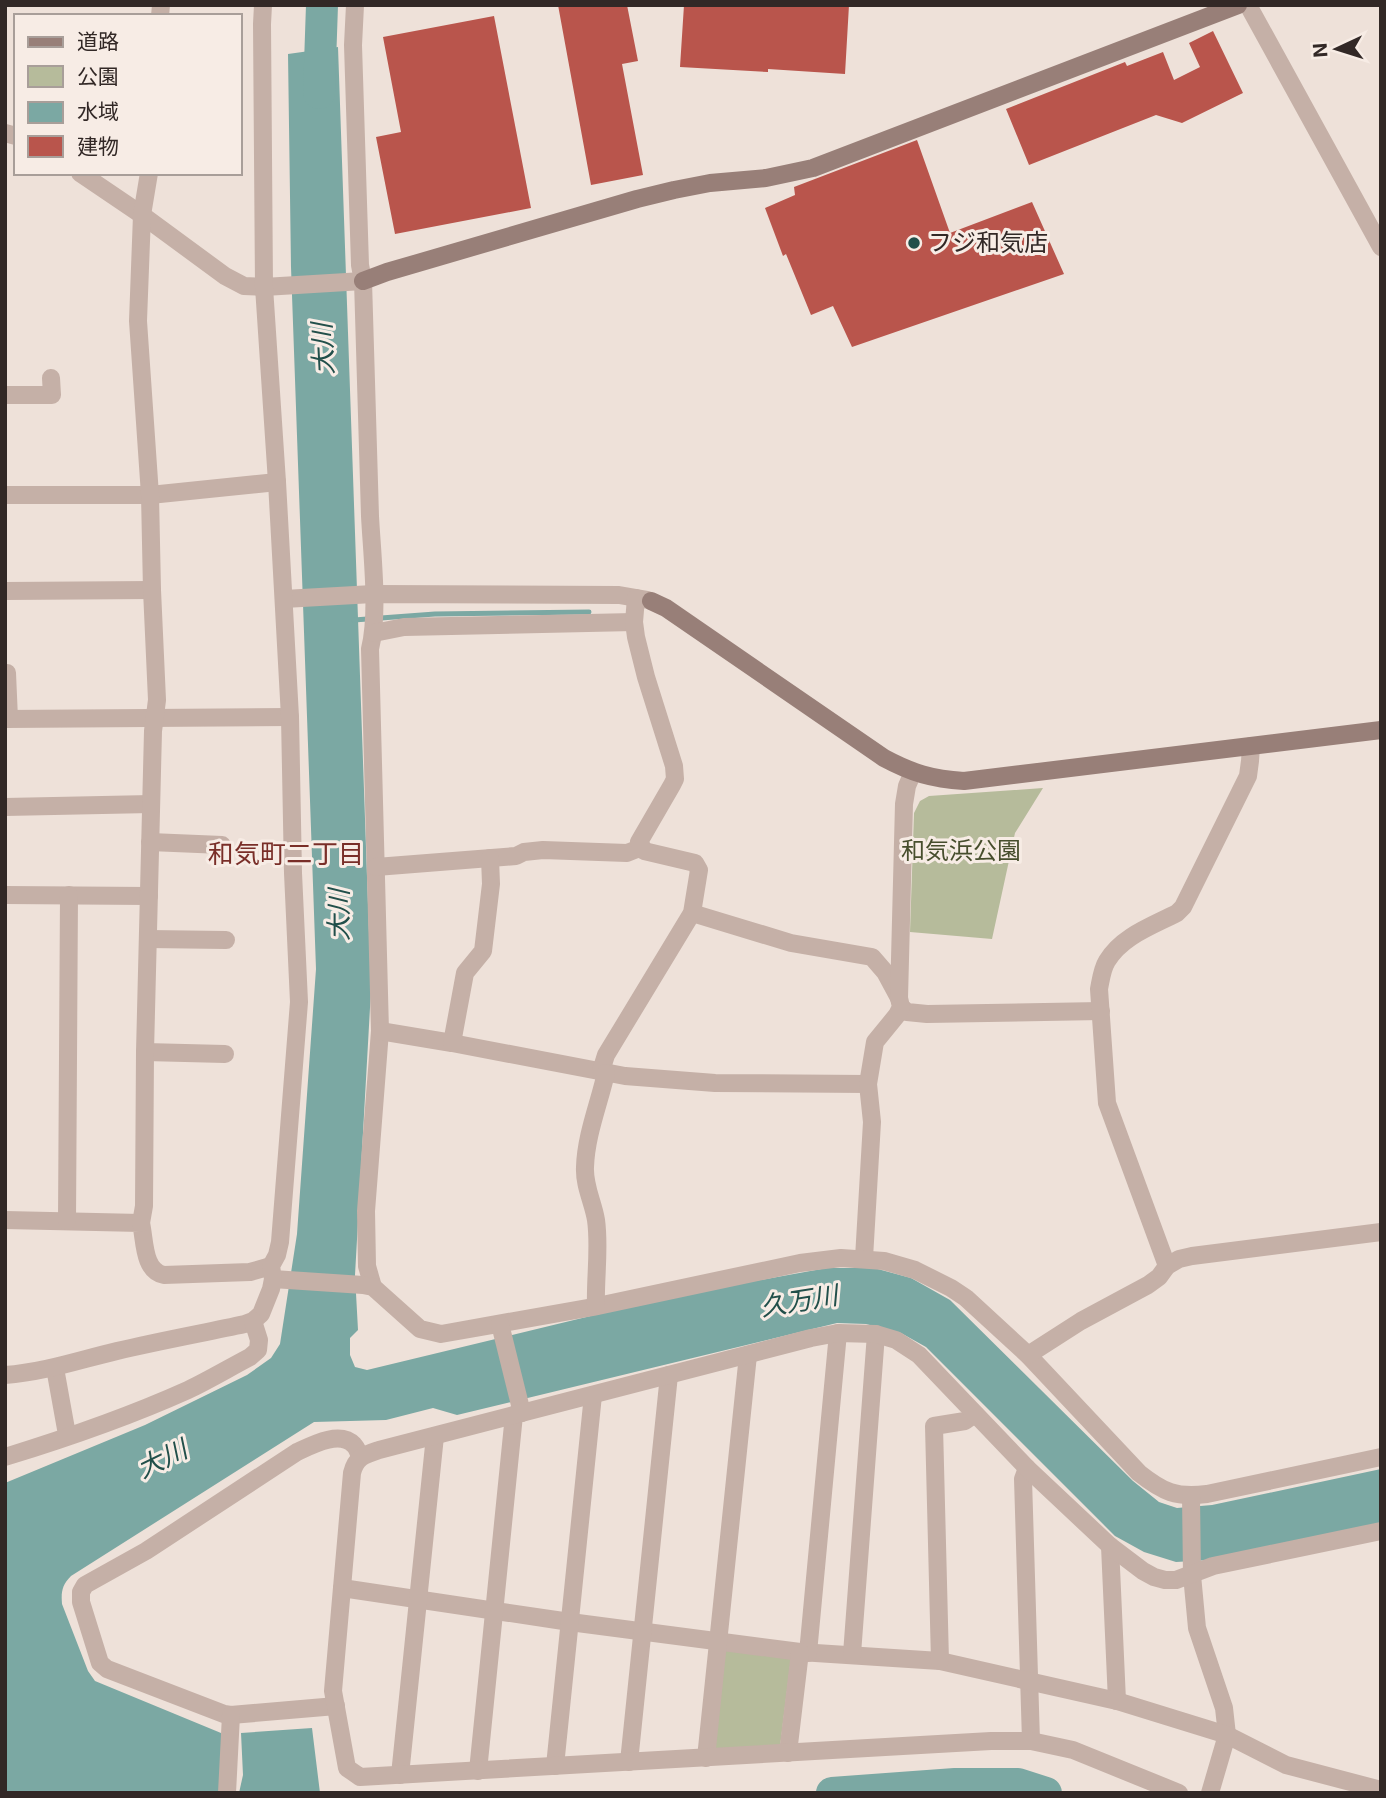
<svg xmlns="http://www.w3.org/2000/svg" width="1386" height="1798" font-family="Inter,'Noto Sans JP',sans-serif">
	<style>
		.green { fill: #b6bb9b }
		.water { fill: #7ba8a3 }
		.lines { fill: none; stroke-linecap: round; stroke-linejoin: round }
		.stream { stroke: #7ba8a3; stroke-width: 5 }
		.river { stroke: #7ba8a3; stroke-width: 32 }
		.building { fill: #b9554c }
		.street { stroke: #c5b0a7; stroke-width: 18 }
		.secondary { stroke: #987f78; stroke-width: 18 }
		.poi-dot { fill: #214f4a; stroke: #f7ece5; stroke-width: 2.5 }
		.labels { text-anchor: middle; stroke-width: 6; stroke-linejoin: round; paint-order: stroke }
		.poi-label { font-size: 24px; fill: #322826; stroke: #f7ece5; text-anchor: start }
		.park-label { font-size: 24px; fill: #474e2d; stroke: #f7ece5 }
		.water-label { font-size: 26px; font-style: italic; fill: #214f4a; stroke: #f7ece5 }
		.neighbourhood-label { font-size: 26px; fill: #792e28; stroke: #f7ece5 }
	</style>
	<rect width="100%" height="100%" fill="#eee1d9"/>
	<!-- green -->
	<g class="green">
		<path d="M1043 788 1015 833 992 939 910 932 914 813 920 801 929 796Z"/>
		<path d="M723 1650 791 1658 780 1747 713 1750Z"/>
	</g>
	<!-- water -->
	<g class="water">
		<path d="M338 47 371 990 355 1275 358 1330 350 1338V1355L355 1367 367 1370 677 1295 827 1268H874L911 1278 950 1300 1133 1481 1159 1502 1177 1508 1212 1505 1381 1469V1524L1210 1560 1176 1562 1144 1552 1115 1536 926 1347 901 1333 866 1324 837 1323 457 1415 433 1408 386 1420 314 1422 71 1576C62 1585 61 1592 62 1604L88 1671 95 1681 221 1733V1793H5V1483L145 1425 247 1375 271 1358 280 1344 297 1234 316 969 291 267 288 54Z"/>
		<path d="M312 1728 320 1793H239L243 1775 241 1733Z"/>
	</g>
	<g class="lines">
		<!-- stream -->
		<path class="stream" d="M354 620 435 614 589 612"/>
		<!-- river -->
		<g class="river">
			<path d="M319 93 322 5"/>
			<path d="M832 1793 955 1784H1018L1046 1793"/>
		</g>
	</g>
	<!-- building -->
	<g class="building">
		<path d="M558 5H627L638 61 622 64 643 175 591 185Z"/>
		<path d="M684 5H849L845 74 768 69V72L680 67Z"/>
		<path d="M494 16 531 208 395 234 376 137 401 132 383 37Z"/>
		<path d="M1213 31 1243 93 1182 123 1156 115 1029 165 1006 109 1125 62 1127 66 1163 52 1174 80 1200 67 1189 43Z"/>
		<path d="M917 140 950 233 1032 202 1064 274 852 347 833 306 811 315 786 254 783 256 765 208 795 195 794 187Z"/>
	</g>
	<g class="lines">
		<!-- street -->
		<g class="street">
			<path d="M355 5 353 45 360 265 363 281C365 359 367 437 370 516 372 555 379 612 370 649L380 1031 366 1211 367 1266 373 1287"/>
			<path d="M1248 5 1381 247"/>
			<path d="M160 16 161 5"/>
			<path d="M5 133 16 136"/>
			<path d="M80 173 142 215 225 276 244 286 264 287 363 281"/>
			<path d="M5 395H52L51 378"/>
			<path d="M5 495H150L277 482"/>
			<path d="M5 591 152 590"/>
			<path d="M284 599 373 594 619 595 648 600"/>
			<path d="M374 633 404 627 634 622"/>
			<path d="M7 673 9 719"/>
			<path d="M5 719 290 717"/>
			<path d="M5 807 151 804"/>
			<path d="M150 842 222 845"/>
			<path d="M376 867 516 856 524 852 543 850 627 853 642 847"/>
			<path d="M5 895 149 896"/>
			<path d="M692 913 791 943 872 957 885 972 899 998"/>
			<path d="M148 939 226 940"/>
			<path d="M901 1007 907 1012 927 1014 1101 1011"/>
			<path d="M380 1031 452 1043 625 1076 715 1083 868 1084"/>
			<path d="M452 1043 465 973 483 951 491 884 490 858"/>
			<path d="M145 1052 225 1054"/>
			<path d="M601 1071 606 1055 692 913 699 870 695 863 644 851 639 842 672 785 675 779 674 766 646 677 636 637 634 622 636 598"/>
			<path d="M5 1220 141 1223C145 1240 143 1271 164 1275L250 1272 271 1266"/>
			<path d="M67 1221 69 895"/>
			<path d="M141 1223 144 1206 145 1052 153 731 157 700 152 590 150 495 138 321 142 215 149 173"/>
			<path d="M864 1258 872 1122 868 1084 875 1042 897 1015 901 1007 899 998 904 804 907 786 913 772"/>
			<path d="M1167 1266 1107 1103 1099 989C1101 979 1102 969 1107 961 1122 936 1152 926 1177 913L1183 907 1248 776 1250 761 1251 746"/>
			<path d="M273 1279 363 1285 373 1287 420 1329 441 1334 593 1307 800 1263 841 1258 884 1261 915 1270 951 1288 966 1298 1028 1355 1139 1473C1163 1492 1176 1498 1207 1494L1381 1457"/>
			<path d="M596 1306C595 1278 600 1248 596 1220 593 1202 584 1186 585 1167 586 1135 599 1104 606 1073"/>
			<path d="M500 1324 522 1413"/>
			<path d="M1028 1355 1081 1321 1148 1285 1159 1277 1167 1266 1179 1259 1192 1256 1381 1232"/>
			<path d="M55 1368 66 1429"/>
			<path d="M5 1375C45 1372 79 1360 117 1351 159 1341 203 1333 245 1324L253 1321 261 1314 271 1289 273 1279 271 1266 277 1255 280 1242 299 1002 293 873 290 717 277 482 264 287 262 24 263 5"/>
			<path d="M5 1457C67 1438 128 1417 188 1390 209 1380 229 1368 250 1357L258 1350 259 1340 253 1321"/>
			<path d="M1027 1468 1023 1479 1031 1741"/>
			<path d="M1191 1496 1192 1575 1197 1628 1224 1708 1227 1735 1210 1793"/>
			<path d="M1110 1546 1117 1701"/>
			<path d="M342 1588 570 1622 800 1652 940 1661 1117 1701 1227 1735 1286 1765 1381 1790"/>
			<path d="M808 1653 838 1333"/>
			<path d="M852 1654 876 1334"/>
			<path d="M940 1661 934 1426 965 1421 975 1414"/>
			<path d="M336 1706 231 1715 224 1714 107 1669 100 1663 81 1602V1592L85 1585 146 1551 297 1452C312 1445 340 1430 354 1445 357 1448 358 1452 360 1456"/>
			<path d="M788 1753 800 1652"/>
			<path d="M706 1758 748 1355"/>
			<path d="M629 1762 669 1375"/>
			<path d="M555 1766 593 1395"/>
			<path d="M478 1771 514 1415"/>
			<path d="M400 1775 435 1436"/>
			<path d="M227 1793 231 1715"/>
			<path d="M1179 1793 1073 1750 1031 1741H991L360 1777 347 1768 333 1691 352 1473C356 1457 364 1455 379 1450L811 1338 838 1333 876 1334 896 1340 919 1355 1027 1468 1110 1546 1143 1571 1154 1577 1165 1580H1176L1213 1566 1381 1531"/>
		</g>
		<!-- secondary -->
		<g class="secondary">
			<path d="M363 281 387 272 637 199 674 190 710 183 766 178 813 168 1238 5"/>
			<path d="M651 601 666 608 884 758C912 773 932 779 964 781L1381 730"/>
		</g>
	</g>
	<!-- markers -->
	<circle class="poi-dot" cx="914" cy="243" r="7"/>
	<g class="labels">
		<!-- poi labels -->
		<g class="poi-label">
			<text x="928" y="251">フジ和気店</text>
		</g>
		<!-- park labels -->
		<g class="park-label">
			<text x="961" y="859">和気浜公園</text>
		</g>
		<!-- water labels -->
		<g class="water-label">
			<text transform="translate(323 349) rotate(-93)" y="9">大川</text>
			<text transform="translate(339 915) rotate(-90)" y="9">大川</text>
			<text transform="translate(799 1301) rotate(-9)" y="9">久万川</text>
			<text transform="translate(162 1459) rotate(-26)" y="9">大川</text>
		</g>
		<!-- neighbourhood labels -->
		<g class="neighbourhood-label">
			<text x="286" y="863">和気町二丁目</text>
		</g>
	</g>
	<!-- border -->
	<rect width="1386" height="1798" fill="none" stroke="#322826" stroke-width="14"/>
	<!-- legend -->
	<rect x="14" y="14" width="228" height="161" fill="#f7ece5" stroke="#a89e99" stroke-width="2"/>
	<rect x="28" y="37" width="35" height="10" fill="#987f78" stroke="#a89e99" stroke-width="2"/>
	<text x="77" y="49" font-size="21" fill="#322826">道路</text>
	<rect x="28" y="66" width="35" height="21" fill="#b6bb9b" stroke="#a89e99" stroke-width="2"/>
	<text x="77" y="84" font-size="21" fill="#322826">公園</text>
	<rect x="28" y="102" width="35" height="21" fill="#7ba8a3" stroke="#a89e99" stroke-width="2"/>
	<text x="77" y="119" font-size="21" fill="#322826">水域</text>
	<rect x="28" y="136" width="35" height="21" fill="#b9554c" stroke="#a89e99" stroke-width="2"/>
	<text x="77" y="154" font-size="21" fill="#322826">建物</text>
	<!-- north arrow -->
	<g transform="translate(1337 49) rotate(266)" stroke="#f7ece5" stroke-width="5" paint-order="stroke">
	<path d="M0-5L12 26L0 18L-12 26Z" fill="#322826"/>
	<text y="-10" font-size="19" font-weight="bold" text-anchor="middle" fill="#322826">N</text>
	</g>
</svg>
